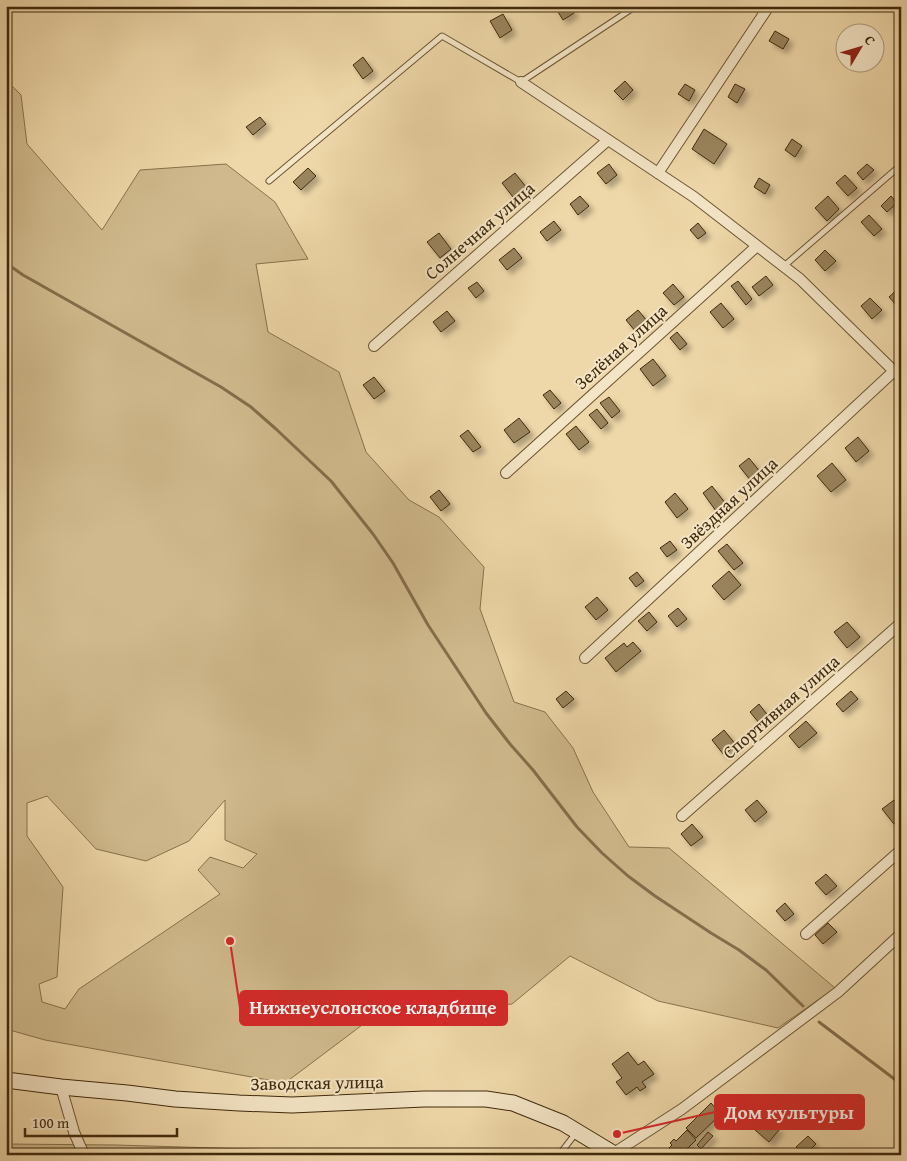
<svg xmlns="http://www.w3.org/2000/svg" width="907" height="1161" font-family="'Gentium Book Plus',serif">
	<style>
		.green { fill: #d0ba8d; stroke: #88724c; fill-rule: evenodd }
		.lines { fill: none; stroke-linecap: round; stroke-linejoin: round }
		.stream { stroke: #846e4a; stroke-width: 3 }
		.building { fill: #9a845d; stroke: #3f2a0c; filter: url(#shadow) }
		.lane-casing { stroke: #6b5533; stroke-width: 7 }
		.street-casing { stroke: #6b5533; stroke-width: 12 }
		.secondary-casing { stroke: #3f2a0c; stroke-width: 17 }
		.lane { stroke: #f4e5c6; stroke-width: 5 }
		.street { stroke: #f4e5c6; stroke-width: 10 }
		.secondary { stroke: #f4e5c6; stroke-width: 15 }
		.labels { text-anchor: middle; stroke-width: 4; stroke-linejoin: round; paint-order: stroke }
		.street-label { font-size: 18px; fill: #3f2a0c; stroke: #f4e5c6 }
		.leader { fill: none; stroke: #d62828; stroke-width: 2 }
		.callout-dot { fill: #d62828; stroke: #f4e5c6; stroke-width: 2 }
		.callout { fill: #d62828; stroke: #d62828; stroke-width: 2 }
		.callout-label { font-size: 19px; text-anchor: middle; font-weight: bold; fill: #fff }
	</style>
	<defs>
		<filter id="shadow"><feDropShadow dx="4.5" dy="4.5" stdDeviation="2.5" flood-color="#0004"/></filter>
	</defs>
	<rect width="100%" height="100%" fill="#eed7a8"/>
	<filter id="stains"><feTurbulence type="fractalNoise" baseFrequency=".004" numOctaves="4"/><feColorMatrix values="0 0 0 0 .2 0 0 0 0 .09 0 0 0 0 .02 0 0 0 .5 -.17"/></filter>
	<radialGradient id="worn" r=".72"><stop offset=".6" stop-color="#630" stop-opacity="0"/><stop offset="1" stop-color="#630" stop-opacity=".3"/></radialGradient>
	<!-- green -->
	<g class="green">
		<path d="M6 80 21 95 27 144 102 230 140 170 226 164 275 202 308 259 256 264 268 332 339 372 366 452 409 500 439 517 484 567 480 609 514 702 545 712 573 748 593 792 629 847 669 848 835 988 778 1028 658 1001 570 956 512 1004 434 1011 406 992 285 1083 45 1040 6 1029ZM47 796 96 849 146 861 189 841 225 800V840L257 854 243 868 210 857 198 870 220 894 79 989 65 1009 42 1002 39 984 57 977 63 887 27 836V803Z"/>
		<path d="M6 1144 116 1145 445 1155H6Z"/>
	</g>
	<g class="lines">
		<!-- stream -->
		<g class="stream">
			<path d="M6 263 23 275 221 387 251 407 276 429 331 481 373 534 393 563 428 625 486 713 510 744 533 770 577 827 602 853 628 876 655 896 711 933 739 950 766 970 803 1006"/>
			<path d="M819 1022 901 1084"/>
		</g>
	</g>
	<!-- building -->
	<g class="building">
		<path d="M570 6 574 13 563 20 555 7Z"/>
		<path d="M503 14 512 30 500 38 490 21Z"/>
		<path d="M775 31 789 39 783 49 769 41Z"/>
		<path d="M363 57 373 71 363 79 353 65Z"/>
		<path d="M625 81 633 90 623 100 614 91Z"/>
		<path d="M685 84 695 90 689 101 678 94Z"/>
		<path d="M735 84 745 89 737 103 728 97Z"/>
		<path d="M260 117 266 124 253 135 246 127Z"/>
		<path d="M704 129 727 144 714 164 692 149Z"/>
		<path d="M792 139 802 146 795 157 785 150Z"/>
		<path d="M609 164 617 175 606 184 597 173Z"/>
		<path d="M867 164 874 170 863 180 857 173Z"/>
		<path d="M308 168 316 176 301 190 293 182Z"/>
		<path d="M515 173 526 187 513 197 502 183Z"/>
		<path d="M845 175 857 188 848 196 836 183Z"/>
		<path d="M759 178 770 185 765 194 754 187Z"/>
		<path d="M580 196 589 206 578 215 570 204Z"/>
		<path d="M828 196 839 209 827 221 815 208Z"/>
		<path d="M891 196 897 203 887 212 881 206Z"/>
		<path d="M869 215 882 229 874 236 861 222Z"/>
		<path d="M554 221 561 230 547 241 540 232Z"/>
		<path d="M698 223 706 233 698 239 690 230Z"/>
		<path d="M439 233 451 249 440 258 427 242Z"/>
		<path d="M514 248 522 258 507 270 499 260Z"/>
		<path d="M825 250 836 261 825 271 815 260Z"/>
		<path d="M766 276 773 285 759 296 752 287Z"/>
		<path d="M738 281 752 299 746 305 731 286Z"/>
		<path d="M477 282 484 291 476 298 468 288Z"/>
		<path d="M673 284 684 297 674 305 663 293Z"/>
		<path d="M899 288 901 289V302L897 306 889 297Z"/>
		<path d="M870 298 882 310 872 319 861 306Z"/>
		<path d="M721 303 734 319 723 328 710 312Z"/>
		<path d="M638 310 648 322 636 332 626 320Z"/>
		<path d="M447 311 455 321 441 332 433 322Z"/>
		<path d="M677 332 687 344 680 350 670 338Z"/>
		<path d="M653 359 666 376 653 386 640 369Z"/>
		<path d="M374 377 385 391 374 399 363 385Z"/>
		<path d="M550 390 561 403 554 409 543 395Z"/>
		<path d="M609 397 620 411 612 418 600 403Z"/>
		<path d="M597 409 608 423 601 429 589 415Z"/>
		<path d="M519 418 530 432 514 443 504 430Z"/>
		<path d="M576 426 589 442 579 450 566 434Z"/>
		<path d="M468 430 481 447 473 452 460 436Z"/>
		<path d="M858 437 869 451 856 462 845 448Z"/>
		<path d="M749 458 761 473 751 481 739 466Z"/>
		<path d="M832 463 846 480 831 492 817 476Z"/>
		<path d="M712 486 726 504 716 511 703 493Z"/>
		<path d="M439 490 450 504 441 511 430 497Z"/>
		<path d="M675 493 688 509 677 518 665 502Z"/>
		<path d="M670 541 677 550 667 557 660 548Z"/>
		<path d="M727 544 743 563 734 570 718 551Z"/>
		<path d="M729 571 741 585 724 600 712 586Z"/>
		<path d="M637 572 644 581 636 587 629 578Z"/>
		<path d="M597 597 608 610 596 620 585 607Z"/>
		<path d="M678 608 687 619 677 627 668 616Z"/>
		<path d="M649 612 657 622 647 631 638 621Z"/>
		<path d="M847 622 860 637 847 648 834 632Z"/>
		<path d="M633 642 641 651 616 672 605 658 624 643 627 647Z"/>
		<path d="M566 691 574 699 563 708 556 699Z"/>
		<path d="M851 691 858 699 843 712 836 704Z"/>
		<path d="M759 704 769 717 760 724 750 712Z"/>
		<path d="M806 721 817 733 799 748 789 736Z"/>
		<path d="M724 730 736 745 724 755 712 740Z"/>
		<path d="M757 800 767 812 755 822 745 810Z"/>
		<path d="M894 800 901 808V818L894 824 882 809Z"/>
		<path d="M692 824 703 837 691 846 681 834Z"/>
		<path d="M826 874 837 886 826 895 815 883Z"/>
		<path d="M785 903 794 914 785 921 776 911Z"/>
		<path d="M828 923 837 932 823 944 815 935Z"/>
		<path d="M628 1052 638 1065 644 1061 654 1074 642 1082 646 1087 640 1091 637 1087 626 1095 616 1082 622 1078 612 1064Z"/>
		<path d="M711 1103 721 1114 696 1138 686 1128Z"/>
		<path d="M765 1118 779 1130 769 1142 755 1130Z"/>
		<path d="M687 1130 696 1140 681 1155H676L669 1148 672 1145 670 1143 674 1139 676 1141Z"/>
		<path d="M708 1132 713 1136 701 1149 697 1145Z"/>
		<path d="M808 1136 816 1144 805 1155H803L796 1147Z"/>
	</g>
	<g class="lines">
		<!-- lane casing -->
		<g class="lane-casing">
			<g id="lane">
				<path d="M269 181 442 36 521 82 636 6"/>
				<path d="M784 266 901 165"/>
				<path d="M559 1155 576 1133"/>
			</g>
		</g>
		<!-- street casing -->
		<g class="street-casing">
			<g id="street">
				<path d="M521 82 694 197 800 279 901 378"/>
				<path d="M658 173 769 6"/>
				<path d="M374 346 608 140"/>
				<path d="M506 473 757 246"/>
				<path d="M585 658 894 371"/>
				<path d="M682 816 901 623"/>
				<path d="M806 934 901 850"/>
				<path d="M61 1087 74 1132 84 1155"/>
				<path d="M614 1153 682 1109 838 992 901 934"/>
			</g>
		</g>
		<!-- secondary casing -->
		<g class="secondary-casing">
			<path id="secondary" d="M6 1080 61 1087 127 1093 175 1099 239 1103 292 1105 424 1099H486L513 1103 563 1123 616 1155"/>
		</g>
		<!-- lane -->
		<use href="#lane" class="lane"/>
		<!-- street -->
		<use href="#street" class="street"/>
		<!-- secondary -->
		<use href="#secondary" class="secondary"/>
	</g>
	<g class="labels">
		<!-- street labels -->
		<g class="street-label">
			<text transform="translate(480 231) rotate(-41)" y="6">Солнечная улица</text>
			<text transform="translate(621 347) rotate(-42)" y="6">Зелёная улица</text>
			<text transform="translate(729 503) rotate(-43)" y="6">Звёздная улица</text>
			<text transform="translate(781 707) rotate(-41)" y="6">Спортивная улица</text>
			<text transform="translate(317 1083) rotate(-1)" y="6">Заводская улица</text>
		</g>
	</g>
	<!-- callouts -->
	<path class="leader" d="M230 941L240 1008M617 1134L715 1112"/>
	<g class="callout-dot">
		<circle cx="230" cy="941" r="5"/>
		<circle cx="617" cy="1134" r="5"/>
	</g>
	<g class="callout">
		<rect x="240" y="991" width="267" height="34" rx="5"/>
		<rect x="715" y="1095" width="149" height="34" rx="5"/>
	</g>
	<g class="callout-label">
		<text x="373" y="1014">Нижнеуслонское кладбище</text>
		<text x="789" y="1119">Дом культуры</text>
	</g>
	<!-- margin -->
	<rect width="907" height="1161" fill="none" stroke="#eed7a8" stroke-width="25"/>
	<rect x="8" y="8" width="892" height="1146" fill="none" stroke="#3f2a0c" stroke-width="2.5"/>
	<rect x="12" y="12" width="882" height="1136" fill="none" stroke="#3f2a0c"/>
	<!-- north arrow -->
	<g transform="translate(860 48) rotate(52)"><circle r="24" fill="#f4e5c6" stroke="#ac9a7c"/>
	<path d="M0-4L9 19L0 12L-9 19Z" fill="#8f2418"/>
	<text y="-8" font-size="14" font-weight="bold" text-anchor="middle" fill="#3f2a0c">С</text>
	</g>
	<!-- scale -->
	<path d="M25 1128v8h152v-8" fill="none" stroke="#3f2a0c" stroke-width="2.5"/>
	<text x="32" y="1128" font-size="15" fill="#3f2a0c" stroke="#f4e5c6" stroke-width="4" paint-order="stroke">100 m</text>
	<rect width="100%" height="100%" filter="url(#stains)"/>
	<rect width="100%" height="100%" fill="url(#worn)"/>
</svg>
